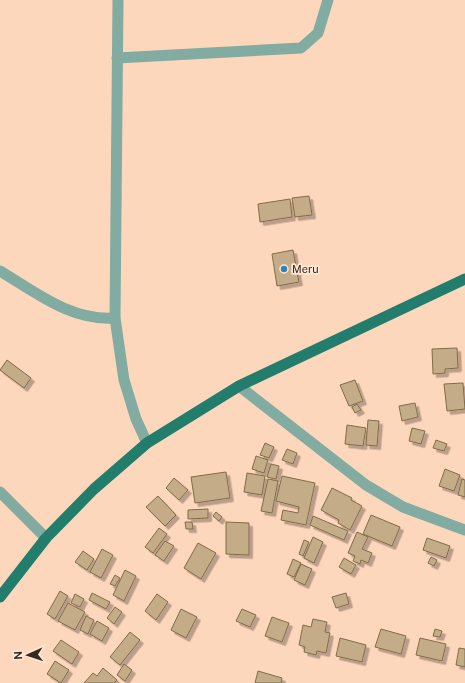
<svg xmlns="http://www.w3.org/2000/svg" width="465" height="683" font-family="'Public Sans',sans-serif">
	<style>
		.building { fill: #c3ac87; stroke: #816b48; filter: url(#shadow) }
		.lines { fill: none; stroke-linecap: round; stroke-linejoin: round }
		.minor { stroke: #82aba1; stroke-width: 11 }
		.primary { stroke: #227d6d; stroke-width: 11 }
		.poi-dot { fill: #3183b4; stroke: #ffe8d7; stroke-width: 1.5 }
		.labels { text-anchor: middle; stroke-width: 3.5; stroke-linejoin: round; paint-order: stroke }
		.poi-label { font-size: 11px; fill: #37291e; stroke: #ffe8d7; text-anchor: start }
	</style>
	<defs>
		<filter id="shadow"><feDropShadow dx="3.5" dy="3.5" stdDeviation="0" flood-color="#0004"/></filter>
	</defs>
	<rect width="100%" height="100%" fill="#fdd7bb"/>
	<!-- building -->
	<g class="building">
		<path d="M309 196 312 215 295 217 292 198Z"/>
		<path d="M290 199 292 217 260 222 258 204Z"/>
		<path d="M293 250 299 282 277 286 272 254Z"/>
		<path d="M457 348 458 368 445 369V373L433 374 432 349Z"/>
		<path d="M7 360 31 378 24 388 0 370Z"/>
		<path d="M355 380 363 401 349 406 340 385Z"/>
		<path d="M463 383 465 409 447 411 444 384Z"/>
		<path d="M415 403 418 417 402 421 399 406Z"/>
		<path d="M357 404 361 410 355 413 352 407Z"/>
		<path d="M368 420 379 421 377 446 366 445Z"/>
		<path d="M347 425 366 428 363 446 345 444Z"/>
		<path d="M412 428 425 431 421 444 409 441Z"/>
		<path d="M436 440 447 444 444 451 433 448Z"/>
		<path d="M265 443 274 447 269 458 260 455Z"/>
		<path d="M287 449 297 453 293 464 282 460Z"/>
		<path d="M256 456 268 460 264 473 252 469Z"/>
		<path d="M271 464 279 466 276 479 267 477Z"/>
		<path d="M445 469 460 475 454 491 439 486Z"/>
		<path d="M226 472 230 498 195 503 191 477Z"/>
		<path d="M247 473 265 476 262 495 244 492Z"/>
		<path d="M282 476 315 483 306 525 281 520 283 510 298 513 299 507 276 501Z"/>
		<path d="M174 478 188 490 179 500 166 488Z"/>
		<path d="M268 479 278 481 272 513 261 511Z"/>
		<path d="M462 479 465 480V497L458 495Z"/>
		<path d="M332 488 352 498 351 500 362 506 350 530 338 523 339 520 321 510Z"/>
		<path d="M158 496 176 515 165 526 146 507Z"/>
		<path d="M208 509V518L188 519V510Z"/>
		<path d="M216 512 222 517 219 521 213 516Z"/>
		<path d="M371 515 400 527 392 546 363 534Z"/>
		<path d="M313 516 348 531 344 540 310 525Z"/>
		<path d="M185 522H192L193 529H186Z"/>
		<path d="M226 522 249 523V555L226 554Z"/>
		<path d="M159 528 167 534 153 553 145 547Z"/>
		<path d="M357 532 368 537 362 549 372 553 368 563 361 560 360 564 353 561 355 556 348 553Z"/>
		<path d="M313 537 323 542 314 563 304 558Z"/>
		<path d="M427 538 450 546 446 558 423 550Z"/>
		<path d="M304 540 309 542 303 556 299 554Z"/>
		<path d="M165 541 174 546 164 561 155 555Z"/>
		<path d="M198 543 216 553 201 579 184 568Z"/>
		<path d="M102 549 113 555 101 578 90 572Z"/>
		<path d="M83 551 94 559 87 570 75 562Z"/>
		<path d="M431 557 437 560 434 566 428 563Z"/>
		<path d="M344 558 356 565 351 574 339 567Z"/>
		<path d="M293 559 301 563 294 577 287 574Z"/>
		<path d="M301 564 312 569 305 585 294 580Z"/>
		<path d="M125 570 136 576 124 601 113 595Z"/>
		<path d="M115 575 120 578 115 586 110 584Z"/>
		<path d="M60 591 68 596 55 619 47 614Z"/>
		<path d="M92 593 110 602 106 609 89 600Z"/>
		<path d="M346 593 349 604 336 608 332 597Z"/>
		<path d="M75 594 84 599 80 607 71 603Z"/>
		<path d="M157 594 168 602 156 620 145 611Z"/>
		<path d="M68 603 85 612 75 630 58 621Z"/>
		<path d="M115 607 122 612 114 624 107 618Z"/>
		<path d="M181 609 197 617 186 638 171 630Z"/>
		<path d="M242 609 256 615 250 627 236 621Z"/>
		<path d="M86 616 94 620 88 634 80 630Z"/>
		<path d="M272 617 289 623 282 642 265 636Z"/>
		<path d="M313 619 327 622 325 632 330 633 326 653 317 651 316 655 304 652 305 647 299 645 303 625 311 627Z"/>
		<path d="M97 621 109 628 102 641 90 634Z"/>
		<path d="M381 629 406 636 401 654 375 647Z"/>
		<path d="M435 629 442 631 440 637 433 636Z"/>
		<path d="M130 632 140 640 120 665 110 657Z"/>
		<path d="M340 638 366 645 362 662 336 656Z"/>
		<path d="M420 638 446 644 442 661 416 655Z"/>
		<path d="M61 640 79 652 72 664 53 651Z"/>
		<path d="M459 648 465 649V667L456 665Z"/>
		<path d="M55 661 69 670 61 683 47 674Z"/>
		<path d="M124 664 132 670 125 681 117 675Z"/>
		<path d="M103 668 117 680 114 683H84L93 673 97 676Z"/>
		<path d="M258 671 282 678 281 683H255Z"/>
	</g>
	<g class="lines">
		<!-- minor -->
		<g class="minor">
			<path d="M118 0 115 318 124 380 136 419 147 443"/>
			<path d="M117 58 301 48 318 33 328 0"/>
			<path d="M0 271C37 293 71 321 115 318"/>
			<path d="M239 386 366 485 403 507 465 530"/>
			<path d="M0 492 46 538"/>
		</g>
		<!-- primary -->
		<path class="primary" d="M0 597 46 538 94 489 147 443 239 386 465 279"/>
	</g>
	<!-- markers -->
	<circle class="poi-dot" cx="284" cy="269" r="4"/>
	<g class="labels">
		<!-- poi labels -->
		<g class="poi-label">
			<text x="292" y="273">Meru</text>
		</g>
	</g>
	<!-- north arrow -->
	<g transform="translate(28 655) rotate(267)" stroke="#ffe8d7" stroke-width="3" paint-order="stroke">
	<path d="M0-3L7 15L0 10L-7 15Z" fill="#37291e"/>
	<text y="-6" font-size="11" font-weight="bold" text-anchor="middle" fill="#37291e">N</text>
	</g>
</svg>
